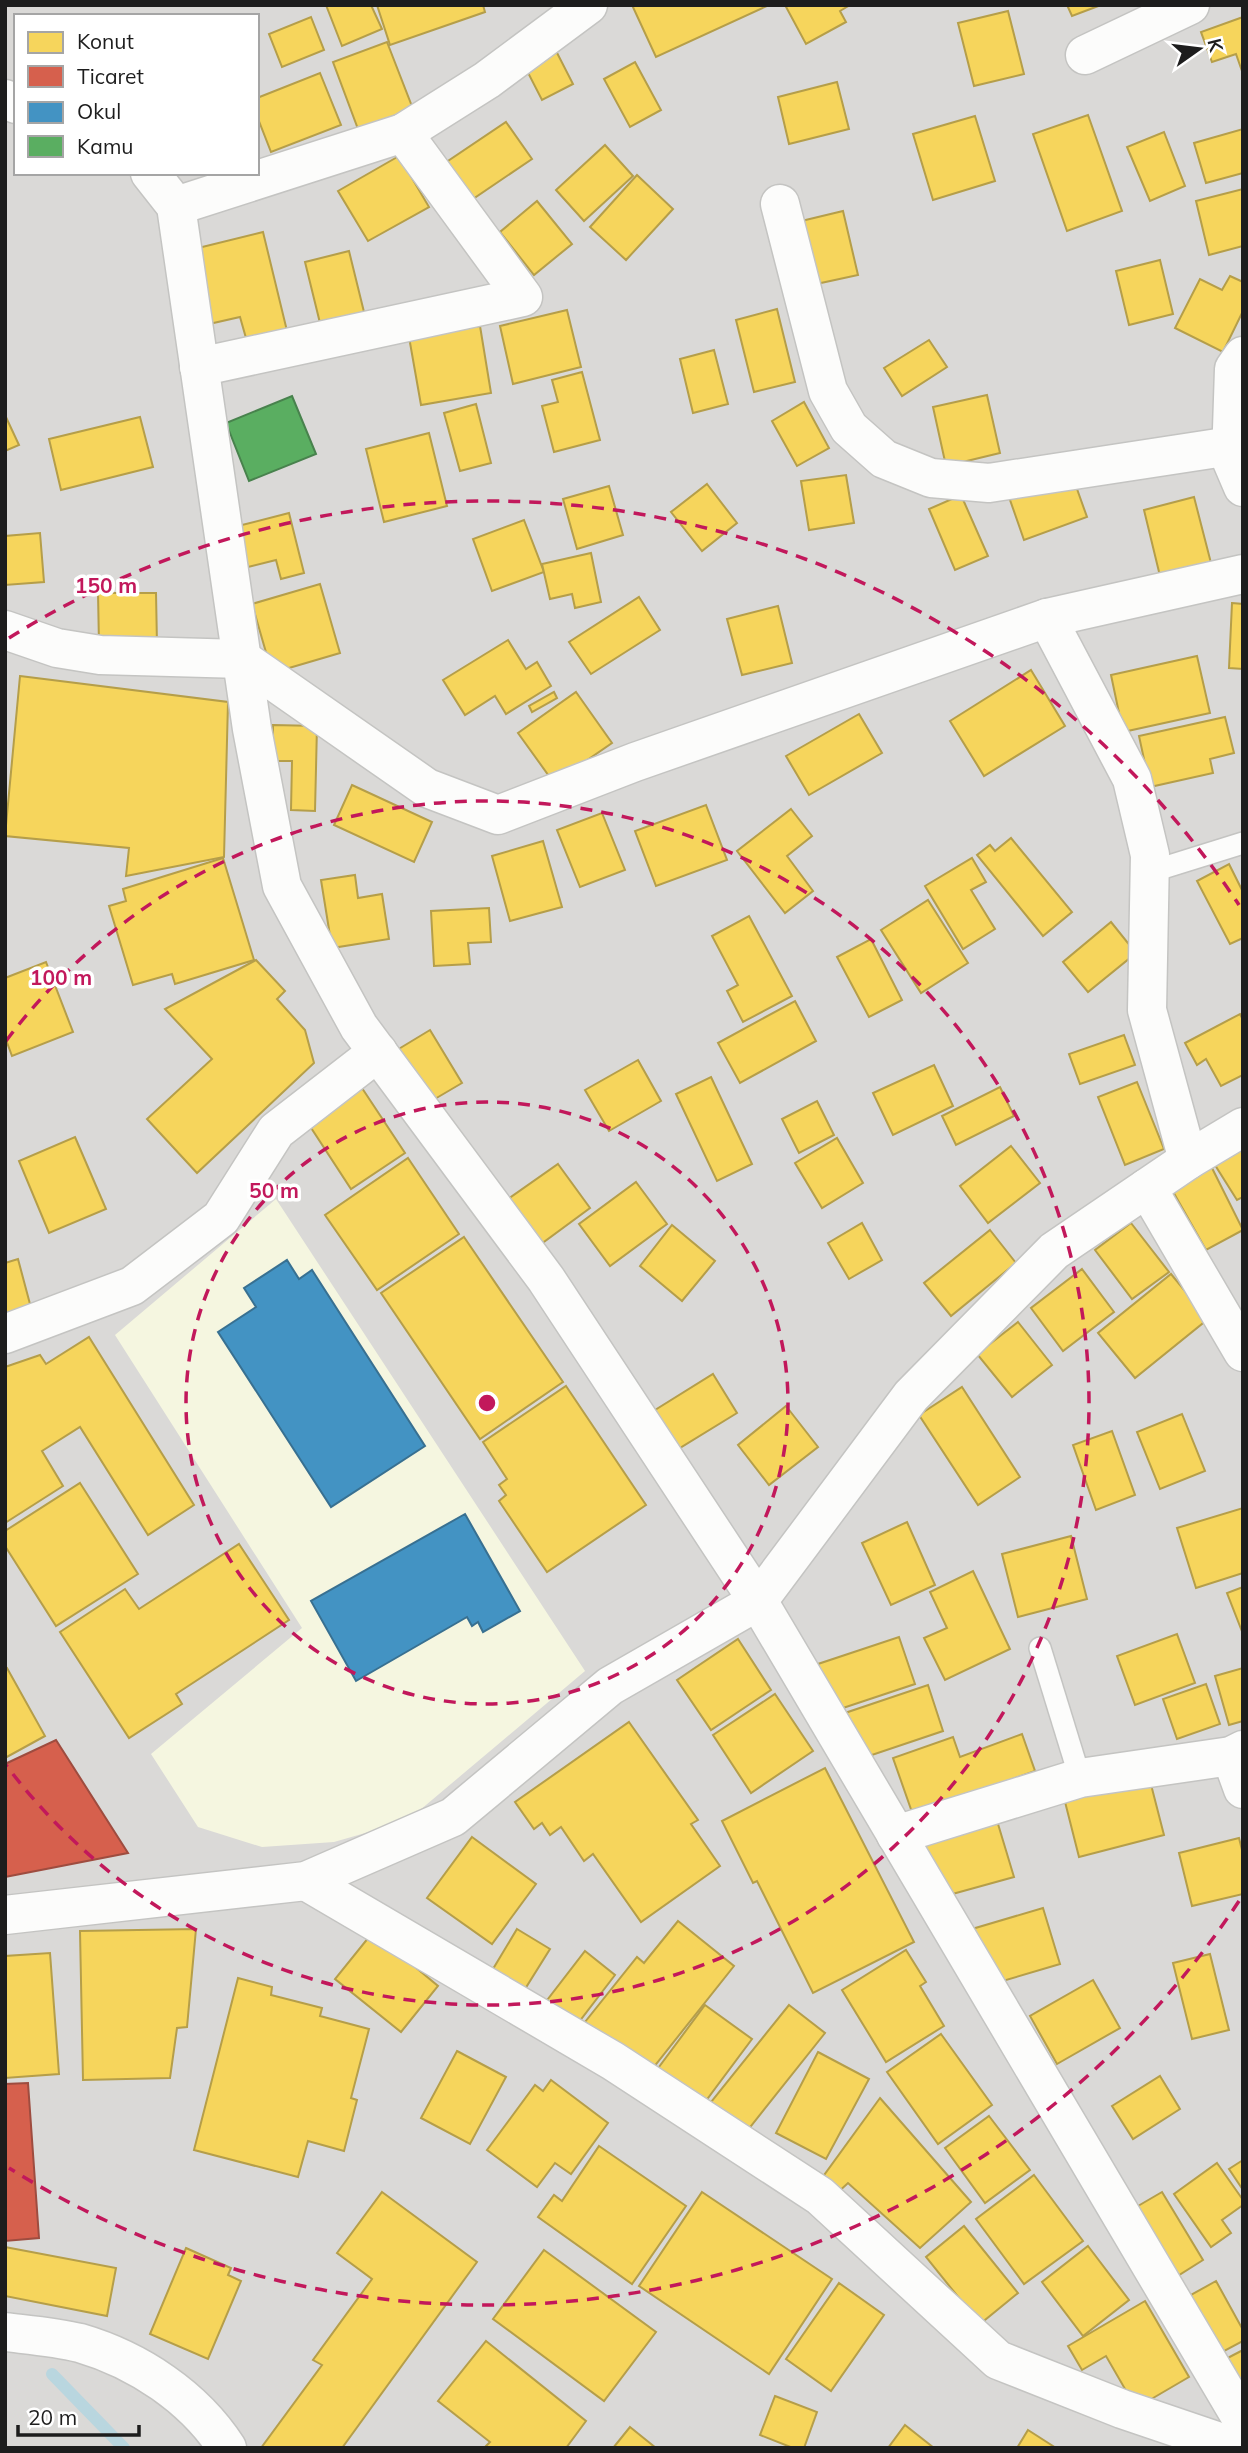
<svg xmlns="http://www.w3.org/2000/svg" width="1248" height="2453" font-family="Mulish,sans-serif">
	<style>
		.residential { fill: #dad9d7; fill-rule: evenodd }
		.education { fill: #f5f6e0 }
		.homes { fill: #f6d55c; stroke: #b59e49; stroke-width: 2 }
		.shops { fill: #d6604d; stroke: #9e4c3f; stroke-width: 2 }
		.schools { fill: #4393c3; stroke: #387091; stroke-width: 2 }
		.public { fill: #5aae61; stroke: #48824d; stroke-width: 2 }
		.lines { fill: none; stroke-linecap: round; stroke-linejoin: round }
		.stream { stroke: #b9d6df; stroke-width: 12 }
		.lane-casing { stroke: #c4c4c2; stroke-width: 24 }
		.street-casing { stroke: #c4c4c2; stroke-width: 41 }
		.lane { stroke: #fcfcfb; stroke-width: 21 }
		.street { stroke: #fcfcfb; stroke-width: 38 }
		.ring { fill: none; stroke: #c2185b; stroke-width: 3.5; stroke-dasharray: 12 9 }
		.centre { fill: #c2185b; stroke: #fff; stroke-width: 3.5 }
		.ring-label { font-size: 21px; text-anchor: middle; font-weight: bold; fill: #c2185b; stroke: #fff; stroke-width: 7; stroke-linejoin: round; paint-order: stroke }
	</style>
	<rect width="100%" height="100%" fill="#ebeae6"/>
	<!-- residential -->
	<path class="residential" d="M5 5H1243V2448H5ZM16 16H257V173H16Z"/>
	<!-- education -->
	<path class="education" d="M276 1199 585 1671 407 1821 334 1842 262 1847 198 1827 151 1754 302 1628 115 1335Z"/>
	<!-- homes -->
	<g class="homes">
		<path d="M326 5H371L382 29 342 46Z"/>
		<path d="M377 5H483L485 12 390 45Z"/>
		<path d="M632 5H769L656 57Z"/>
		<path d="M785 5H850L840 11 846 22 806 44Z"/>
		<path d="M1067 5H1101L1072 16Z"/>
		<path d="M1008 11 1024 74 974 86 958 23Z"/>
		<path d="M311 17 324 50 282 67 269 34Z"/>
		<path d="M1243 17V74L1236 54 1212 62 1201 32Z"/>
		<path d="M387 42 413 109 358 129 333 62Z"/>
		<path d="M553 45 573 84 542 100 522 61Z"/>
		<path d="M635 62 661 110 630 127 604 79Z"/>
		<path d="M320 73 341 125 271 152 257 116V98Z"/>
		<path d="M837 82 849 129 789 144 778 97Z"/>
		<path d="M1088 115 1122 211 1067 231 1033 134Z"/>
		<path d="M975 116 995 181 933 200 913 134Z"/>
		<path d="M506 122 532 159 464 205 439 167Z"/>
		<path d="M1243 129V173L1206 183 1194 143Z"/>
		<path d="M1164 132 1185 186 1150 201 1127 147Z"/>
		<path d="M605 145 633 176 584 221 556 190Z"/>
		<path d="M399 156 429 207 368 241 338 191Z"/>
		<path d="M637 175 673 209 626 260 590 227Z"/>
		<path d="M1243 189V246L1209 255 1196 201Z"/>
		<path d="M537 201 572 244 534 275 500 232Z"/>
		<path d="M843 211 858 275 807 286 793 223Z"/>
		<path d="M263 232 288 335 248 345 240 317 209 324 190 250Z"/>
		<path d="M349 251 364 312 320 323 305 262Z"/>
		<path d="M1160 260 1173 314 1129 325 1116 271Z"/>
		<path d="M1230 276 1243 282V311L1223 352 1175 328 1200 279 1222 290Z"/>
		<path d="M777 309 795 382 754 392 736 320Z"/>
		<path d="M567 310 581 367 513 384 500 326Z"/>
		<path d="M480 326 491 393 421 405 409 337Z"/>
		<path d="M929 340 947 367 902 396 884 368Z"/>
		<path d="M714 350 728 404 693 413 680 359Z"/>
		<path d="M582 372 600 440 554 452 542 406 558 402 552 380Z"/>
		<path d="M987 395 1000 453 946 466 933 407Z"/>
		<path d="M804 402 829 448 797 466 772 421Z"/>
		<path d="M476 404 491 463 460 471 444 413Z"/>
		<path d="M5 415 19 445 5 451Z"/>
		<path d="M140 417 153 467 61 490 49 439Z"/>
		<path d="M429 433 447 506 384 522 366 449Z"/>
		<path d="M846 475 854 523 809 530 801 481Z"/>
		<path d="M1072 475 1087 517 1024 540 1009 497Z"/>
		<path d="M707 484 737 523 702 551 671 512Z"/>
		<path d="M609 486 623 535 577 549 563 499Z"/>
		<path d="M961 495 988 556 955 570 929 509Z"/>
		<path d="M1194 497 1211 563 1160 576 1144 510Z"/>
		<path d="M289 513 304 573 281 579 276 560 248 567 238 526Z"/>
		<path d="M524 520 544 572 492 591 473 539Z"/>
		<path d="M40 533 44 582 5 585V536Z"/>
		<path d="M591 553 601 602 575 608 572 594 550 599 542 564Z"/>
		<path d="M320 584 340 653 272 673 252 604Z"/>
		<path d="M98 593H156L157 645H99Z"/>
		<path d="M639 597 660 630 591 674 569 642Z"/>
		<path d="M1232 603 1243 604V669L1229 668Z"/>
		<path d="M778 606 792 663 742 675 727 619Z"/>
		<path d="M508 640 526 669 537 662 551 686 506 714 495 696 465 715 443 680Z"/>
		<path d="M1197 656 1210 713 1123 732 1111 675Z"/>
		<path d="M1031 670 1065 726 984 776 950 721Z"/>
		<path d="M20 676 228 702 224 857 126 876 129 848 5 836Z"/>
		<path d="M554 692 557 698 532 712 529 706Z"/>
		<path d="M576 692 612 743 554 783 518 733Z"/>
		<path d="M859 714 882 753 809 795 786 756Z"/>
		<path d="M1225 717 1234 753 1210 759 1213 773 1150 787 1139 736Z"/>
		<path d="M273 725 317 726 315 811 291 810 292 761H273Z"/>
		<path d="M352 785 432 822 414 862 334 825Z"/>
		<path d="M706 805 727 860 656 886 635 831Z"/>
		<path d="M791 809 812 836 787 856 813 891 785 913 737 851Z"/>
		<path d="M602 813 625 870 580 887 557 830Z"/>
		<path d="M1011 838 1072 912 1043 936 977 855 990 845 995 851Z"/>
		<path d="M543 841 562 907 510 921 492 856Z"/>
		<path d="M223 858 254 960 175 984 172 974 133 985 109 906 126 901 123 889Z"/>
		<path d="M972 858 986 882 971 890 995 929 963 949 925 886Z"/>
		<path d="M1229 864 1243 892V938L1230 944 1197 881Z"/>
		<path d="M355 875 358 898 382 894 389 939 332 948 321 880Z"/>
		<path d="M928 900 968 963 921 993 881 930Z"/>
		<path d="M489 908 491 942 468 943 470 964 434 966 431 911Z"/>
		<path d="M749 916 792 996 743 1022 727 991 738 985 712 936Z"/>
		<path d="M1111 922 1136 953 1088 992 1063 962Z"/>
		<path d="M871 939 902 1000 869 1017 837 957Z"/>
		<path d="M256 960 285 991 277 999 305 1030 314 1063 197 1173 147 1119 212 1059 165 1009Z"/>
		<path d="M46 962 73 1032 12 1056 5 1037V978Z"/>
		<path d="M795 1001 816 1041 740 1083 718 1043Z"/>
		<path d="M1240 1014 1243 1020V1075L1221 1086 1206 1059 1197 1065 1185 1043Z"/>
		<path d="M430 1030 462 1083 428 1103 397 1050Z"/>
		<path d="M1124 1035 1135 1065 1080 1084 1069 1054Z"/>
		<path d="M638 1060 661 1101 609 1131 585 1090Z"/>
		<path d="M934 1065 953 1106 893 1135 873 1093Z"/>
		<path d="M711 1077 752 1164 717 1181 676 1094Z"/>
		<path d="M358 1082 405 1153 351 1189 304 1117Z"/>
		<path d="M1137 1082 1164 1149 1125 1165 1098 1097Z"/>
		<path d="M1000 1087 1014 1116 956 1145 942 1116Z"/>
		<path d="M817 1101 834 1135 799 1153 782 1119Z"/>
		<path d="M75 1137 106 1209 49 1233 19 1161Z"/>
		<path d="M837 1138 863 1183 822 1208 795 1163Z"/>
		<path d="M1011 1146 1040 1183 988 1223 960 1186Z"/>
		<path d="M1243 1148V1197L1237 1200 1215 1165Z"/>
		<path d="M408 1158 459 1234 377 1290 325 1215Z"/>
		<path d="M558 1164 590 1208 537 1247 505 1201Z"/>
		<path d="M1211 1166 1243 1230 1206 1250 1171 1188Z"/>
		<path d="M636 1182 667 1224 610 1266 579 1224Z"/>
		<path d="M862 1223 882 1260 849 1279 828 1243Z"/>
		<path d="M1131 1223 1169 1272 1132 1299 1095 1250Z"/>
		<path d="M672 1225 715 1261 682 1301 640 1266Z"/>
		<path d="M990 1230 1016 1263 951 1316 924 1283Z"/>
		<path d="M464 1237 563 1382 480 1439 381 1293Z"/>
		<path d="M18 1259 34 1319 5 1326V1263Z"/>
		<path d="M1082 1269 1114 1312 1063 1351 1031 1308Z"/>
		<path d="M1171 1274 1208 1319 1135 1378 1098 1333Z"/>
		<path d="M1018 1322 1052 1365 1012 1397 977 1354Z"/>
		<path d="M89 1337 194 1505 148 1535 80 1427 42 1451 63 1486 5 1523V1367L40 1355 46 1364Z"/>
		<path d="M713 1374 737 1413 670 1454 647 1415Z"/>
		<path d="M566 1386 646 1505 547 1572 499 1501 506 1495 499 1485 507 1479 483 1442Z"/>
		<path d="M962 1387 1020 1477 978 1505 919 1415Z"/>
		<path d="M786 1406 818 1447 769 1485 738 1445Z"/>
		<path d="M1182 1414 1205 1471 1160 1489 1137 1432Z"/>
		<path d="M1112 1431 1135 1495 1096 1510 1073 1445Z"/>
		<path d="M80 1483 138 1574 56 1626 5 1546V1531Z"/>
		<path d="M1243 1508V1573L1196 1588 1177 1528Z"/>
		<path d="M907 1522 935 1585 891 1605 862 1543Z"/>
		<path d="M1071 1536 1087 1599 1018 1617 1002 1554Z"/>
		<path d="M239 1544 289 1620 176 1694 182 1704 129 1738 60 1632 125 1589 139 1609Z"/>
		<path d="M973 1571 1010 1649 945 1680 924 1638 947 1628 930 1592Z"/>
		<path d="M1243 1587V1634L1227 1593Z"/>
		<path d="M1177 1634 1195 1683 1135 1705 1117 1656Z"/>
		<path d="M899 1637 915 1684 834 1711 818 1664Z"/>
		<path d="M738 1639 771 1690 711 1730 677 1680Z"/>
		<path d="M7 1668 45 1736 5 1758V1669Z"/>
		<path d="M1243 1668V1721L1229 1725 1215 1676Z"/>
		<path d="M1206 1684 1220 1724 1177 1739 1163 1699Z"/>
		<path d="M928 1685 943 1731 860 1759 845 1713Z"/>
		<path d="M775 1694 813 1751 751 1793 713 1735Z"/>
		<path d="M629 1722 698 1820 691 1824 720 1866 641 1922 593 1854 584 1861 561 1827 550 1835 542 1823 534 1829 515 1802Z"/>
		<path d="M1022 1734 1035 1771 913 1815 893 1758 953 1737 960 1757Z"/>
		<path d="M825 1768 914 1942 813 1993 757 1881 753 1883 722 1821Z"/>
		<path d="M1147 1769 1164 1835 1079 1857 1062 1790Z"/>
		<path d="M995 1814 1014 1877 938 1898 921 1836Z"/>
		<path d="M472 1837 536 1884 492 1944 427 1898Z"/>
		<path d="M1239 1838 1243 1854V1894L1192 1906 1179 1853Z"/>
		<path d="M1043 1908 1060 1964 989 1985 972 1929Z"/>
		<path d="M678 1921 734 1966 649 2073 585 2022 637 1957 644 1963Z"/>
		<path d="M196 1929 187 2027 177 2028 170 2078 83 2080 80 1931Z"/>
		<path d="M517 1929 550 1949 525 1989 493 1969Z"/>
		<path d="M373 1932 438 1986 401 2032 335 1979Z"/>
		<path d="M906 1950 926 1982 920 1986 944 2026 886 2062 842 1990Z"/>
		<path d="M585 1951 615 1975 572 2031 541 2008Z"/>
		<path d="M50 1953 59 2074 5 2078V1956Z"/>
		<path d="M1210 1954 1229 2030 1192 2039 1173 1963Z"/>
		<path d="M238 1978 272 1987 271 1995 322 2008 320 2016 369 2029 351 2098 357 2100 344 2151 308 2141 298 2177 194 2150Z"/>
		<path d="M1093 1980 1120 2028 1057 2064 1030 2016Z"/>
		<path d="M705 2005 752 2039 702 2106 656 2071Z"/>
		<path d="M789 2005 825 2033 747 2131 711 2102Z"/>
		<path d="M941 2034 992 2105 938 2144 887 2072Z"/>
		<path d="M457 2051 506 2077 470 2144 421 2118Z"/>
		<path d="M818 2052 869 2079 826 2159 776 2133Z"/>
		<path d="M1160 2076 1180 2109 1133 2139 1112 2106Z"/>
		<path d="M551 2080 608 2123 571 2174 555 2163 537 2187 487 2150 535 2085 543 2091Z"/>
		<path d="M880 2098 971 2202 920 2248 848 2183 836 2194 822 2178Z"/>
		<path d="M989 2116 1030 2170 985 2203 945 2148Z"/>
		<path d="M599 2146 686 2206 632 2284 538 2217 554 2195 562 2201Z"/>
		<path d="M1243 2160V2190L1229 2169Z"/>
		<path d="M1217 2163 1243 2200V2205L1222 2220 1231 2233 1211 2247 1174 2194Z"/>
		<path d="M1034 2175 1083 2241 1024 2284 976 2219Z"/>
		<path d="M382 2192 477 2262 342 2448H261L322 2365 313 2360 372 2279 337 2253Z"/>
		<path d="M702 2192 832 2279 769 2374 639 2286Z"/>
		<path d="M1162 2192 1203 2260 1168 2282 1126 2213Z"/>
		<path d="M964 2226 1018 2293 980 2324 926 2257Z"/>
		<path d="M1088 2246 1129 2300 1083 2336 1042 2282Z"/>
		<path d="M5 2247 116 2268 107 2316 5 2296Z"/>
		<path d="M186 2248 231 2268 228 2275 241 2281 208 2359 150 2334Z"/>
		<path d="M544 2250 656 2332 604 2401 493 2319Z"/>
		<path d="M1216 2281 1243 2330V2341L1213 2357 1182 2300Z"/>
		<path d="M839 2283 884 2315 831 2391 786 2359Z"/>
		<path d="M1145 2301 1189 2377 1136 2408 1106 2356 1082 2370 1068 2346Z"/>
		<path d="M486 2341 586 2421 566 2448H484L490 2442 438 2401Z"/>
		<path d="M1243 2350V2410L1218 2363Z"/>
		<path d="M775 2396 817 2412 804 2448H793L760 2435Z"/>
		<path d="M905 2425 934 2448H888Z"/>
		<path d="M630 2427 656 2448H613Z"/>
		<path d="M1028 2430 1056 2448H1017Z"/>
	</g>
	<!-- shops -->
	<g class="shops">
		<path d="M56 1740 128 1853 5 1877V1764Z"/>
		<path d="M28 2083 39 2238 5 2241V2084Z"/>
	</g>
	<!-- schools -->
	<g class="schools">
		<path d="M287 1260 299 1279 312 1270 425 1446 331 1507 218 1332 256 1307 244 1288Z"/>
		<path d="M465 1514 520 1611 483 1632 478 1622 472 1626 467 1617 356 1681 311 1601Z"/>
	</g>
	<!-- public -->
	<path class="public" d="M292 396 316 454 249 481 226 423Z"/>
	<g class="lines">
		<!-- stream -->
		<path class="stream" d="M52 2374 124 2448"/>
		<!-- lane casing -->
		<g class="lane-casing">
			<g id="lane">
				<path d="M1150 872 1243 843"/>
				<path d="M1040 1648 1080 1778"/>
			</g>
		</g>
		<!-- street casing -->
		<g class="street-casing">
			<g id="street">
				<path d="M1085 55 1190 5"/>
				<path d="M5 99 16 104"/>
				<path d="M150 173 176 206 252 729 282 886 359 1027 546 1279 758 1601 1243 2421"/>
				<path d="M780 204 828 391 849 428 884 459 931 478 989 483 1231 446"/>
				<path d="M176 206 403 133 487 80 588 5"/>
				<path d="M1243 356 1234 369 1231 459 1243 487"/>
				<path d="M199 367 523 297 403 133"/>
				<path d="M1047 618 1132 779 1150 855 1147 1010 1188 1160"/>
				<path d="M5 630 57 648 100 655 242 659 427 788 498 815 635 762 1047 618 1243 574"/>
				<path d="M1147 1188 1243 1352"/>
				<path d="M5 1334 132 1286 221 1218 276 1131 378 1052"/>
				<path d="M1231 1756 1243 1789"/>
				<path d="M896 1835 1080 1778 1231 1756 1243 1750"/>
				<path d="M306 1881 613 2061 820 2196 998 2360 1122 2409 1237 2448"/>
				<path d="M5 1915 306 1881 453 1817 610 1686 758 1601 911 1396 1054 1251 1188 1160 1243 1127"/>
				<path d="M5 2332C30 2335 56 2337 80 2343 138 2360 194 2397 227 2448"/>
			</g>
		</g>
		<!-- lane -->
		<use href="#lane" class="lane"/>
		<!-- street -->
		<use href="#street" class="street"/>
	</g>
	<!-- distance rings -->
	<g class="ring">
		<circle cx="487" cy="1403" r="301"/>
		<path d="M6 1041A602 602 0 1 1 6 1765"/>
		<path d="M1239 1901A902 902 0 0 1 9 2168M9 638A902 902 0 0 1 1239 905"/>
	</g>
	<circle cx="487" cy="1403" r="10" class="centre"/>
	<g class="ring-label">
		<text x="106" y="593">150 m</text>
		<text x="61" y="985">100 m</text>
		<text x="274" y="1198">50 m</text>
	</g>
	<!-- border -->
	<rect width="1248" height="2453" fill="none" stroke="#1d1d1d" stroke-width="14"/>
	<!-- legend -->
	<rect x="14" y="14" width="245" height="161" fill="#ffffff" stroke="#a5a5a5" stroke-width="2"/>
	<rect x="28" y="32" width="35" height="21" fill="#f6d55c" stroke="#a5a5a5" stroke-width="2"/>
	<text x="77" y="49" font-size="21" fill="#1d1d1d">Konut</text>
	<rect x="28" y="66" width="35" height="21" fill="#d6604d" stroke="#a5a5a5" stroke-width="2"/>
	<text x="77" y="84" font-size="21" fill="#1d1d1d">Ticaret</text>
	<rect x="28" y="102" width="35" height="21" fill="#4393c3" stroke="#a5a5a5" stroke-width="2"/>
	<text x="77" y="119" font-size="21" fill="#1d1d1d">Okul</text>
	<rect x="28" y="136" width="35" height="21" fill="#5aae61" stroke="#a5a5a5" stroke-width="2"/>
	<text x="77" y="154" font-size="21" fill="#1d1d1d">Kamu</text>
	<!-- north arrow -->
	<g transform="translate(1199 49) rotate(76)" stroke="#ffffff" stroke-width="5" paint-order="stroke">
	<path d="M0-5L12 26L0 18L-12 26Z" fill="#1d1d1d"/>
	<text y="-10" font-size="19" font-weight="bold" text-anchor="middle" fill="#1d1d1d">K</text>
	</g>
	<!-- scale -->
	<path d="M18 2425v10h121v-10" fill="none" stroke="#1d1d1d" stroke-width="3.5"/>
	<text x="28" y="2425" font-size="21" fill="#1d1d1d" stroke="#ffffff" stroke-width="5" paint-order="stroke">20 m</text>
</svg>
